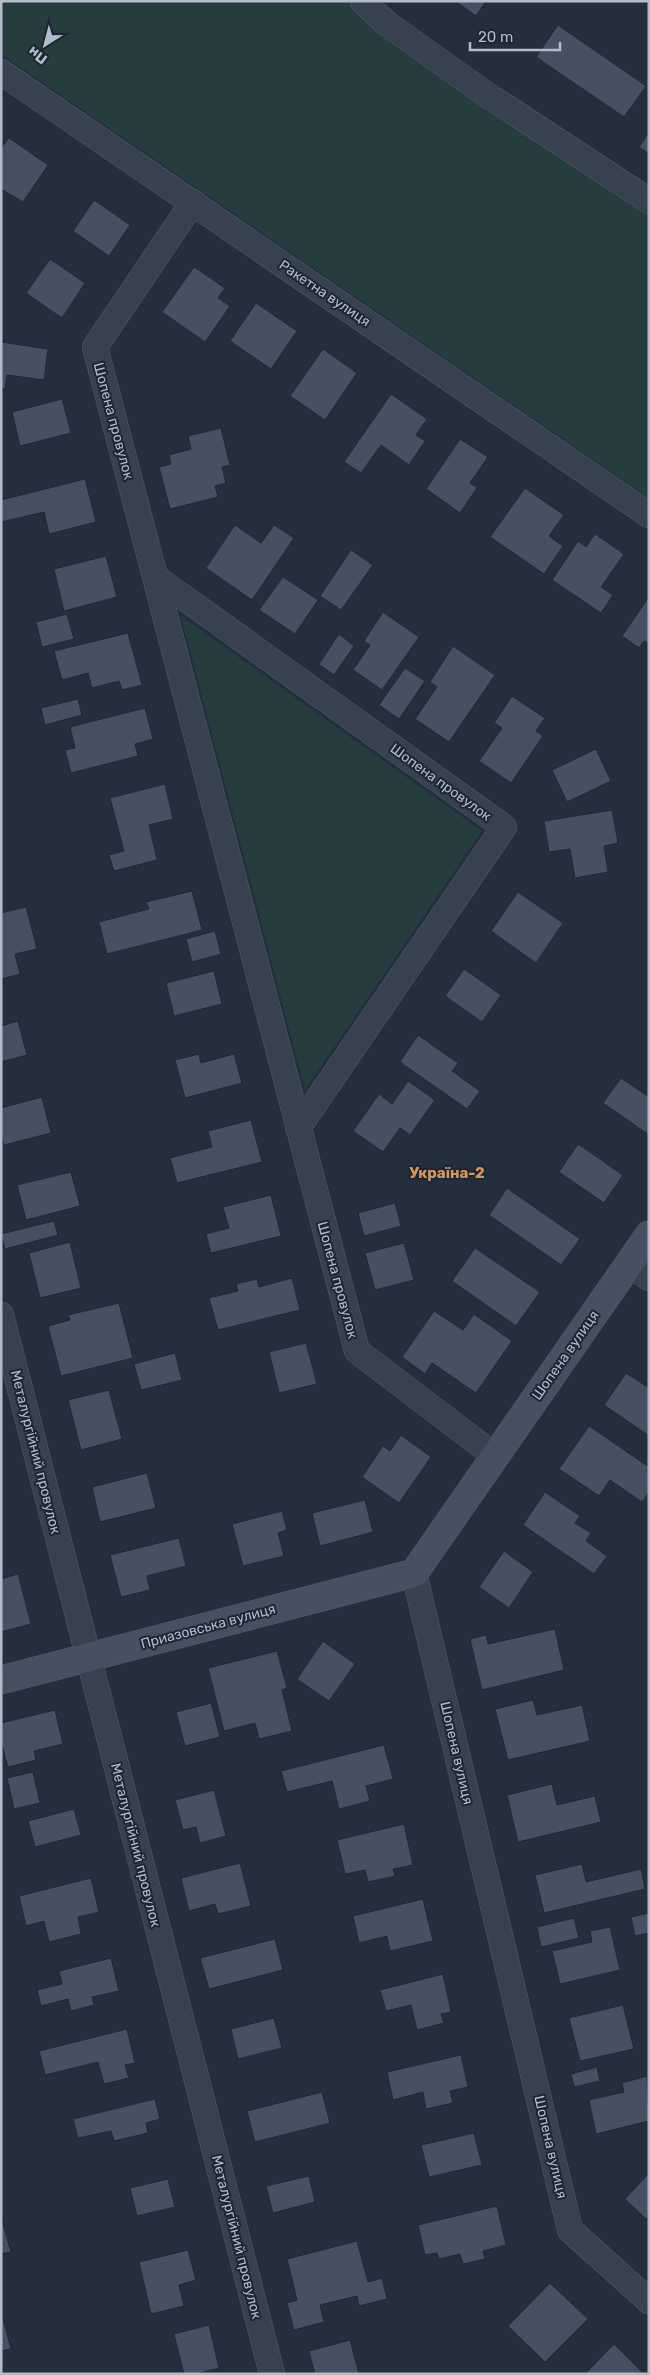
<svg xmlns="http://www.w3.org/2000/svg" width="650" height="2375" font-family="Rubik,sans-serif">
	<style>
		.green { fill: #263c3f }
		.building { fill: #455162; stroke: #1f2835 }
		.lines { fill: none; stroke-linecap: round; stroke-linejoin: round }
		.street-casing { stroke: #565f6c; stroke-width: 26 }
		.secondary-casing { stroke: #565f6c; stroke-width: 29 }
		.street { stroke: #38414e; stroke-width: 25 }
		.secondary { stroke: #465061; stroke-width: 28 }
		.labels { text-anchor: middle; stroke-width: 4; stroke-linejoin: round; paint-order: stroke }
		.street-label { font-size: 14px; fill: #b4bcc9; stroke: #1d2633 }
		.neighbourhood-label { font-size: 15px; font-weight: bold; fill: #d59563; stroke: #1d2633 }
	</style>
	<rect width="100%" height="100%" fill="#242f3e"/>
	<!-- green -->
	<g class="green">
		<path d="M1 1H349C439 84 547 147 649 214V498L1 54Z"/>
		<path d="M181 616 482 831 305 1090Z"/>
	</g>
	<!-- building -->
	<g class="building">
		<path d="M455 1H486L476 16Z"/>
		<path d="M558 25 646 86 624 117 536 57Z"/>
		<path d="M649 132V154L639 147Z"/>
		<path d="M9 138 48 165 23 202 1 189V148Z"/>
		<path d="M94 200 130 225 109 256 73 231Z"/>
		<path d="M50 259 85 283 62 318 26 293Z"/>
		<path d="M194 267 225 288 218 298 230 306 205 342 162 312Z"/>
		<path d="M256 303 297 331 271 369 230 341Z"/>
		<path d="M1 342 48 349 44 380 7 375 5 389 1 388Z"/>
		<path d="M323 349 357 373 325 420 290 396Z"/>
		<path d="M391 394 427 419 416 435 425 441 409 465 381 445 361 473 344 462Z"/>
		<path d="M62 399 71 433 20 446 12 412Z"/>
		<path d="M221 428 230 465 222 467 226 483 215 486 218 497 170 509 159 467 171 464 169 455 191 449 188 436Z"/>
		<path d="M460 439 488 457 470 483 477 488 460 513 426 489Z"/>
		<path d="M85 479 96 522 49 534 44 512 1 522V500Z"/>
		<path d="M525 488 564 515 549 536 563 546 544 574 490 537Z"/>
		<path d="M235 525 261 543 274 525 294 538 252 600 206 568Z"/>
		<path d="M595 534 624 554 601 587 613 595 601 613 552 580 578 541 586 547Z"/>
		<path d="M351 550 373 565 341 610 320 596Z"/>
		<path d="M106 556 117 597 64 611 54 569Z"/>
		<path d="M283 577 318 600 295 634 259 610Z"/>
		<path d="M649 597V644L644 641 639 648 622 636Z"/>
		<path d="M383 612 419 637 382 690 353 670 370 645 364 641Z"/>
		<path d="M67 614 74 639 42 647 36 622Z"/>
		<path d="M128 633 142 685 122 690 119 681 92 688 88 673 62 680 54 651Z"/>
		<path d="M339 634 354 646 334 675 319 664Z"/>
		<path d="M453 646 495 675 449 742 415 719 437 687 430 682Z"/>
		<path d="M405 668 425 681 399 719 379 705Z"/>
		<path d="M512 696 545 718 536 731 543 736 511 783 479 761 502 728 494 723Z"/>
		<path d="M78 699 82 715 45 725 41 708Z"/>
		<path d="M145 708 153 739 135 744 138 756 71 773 65 750 75 748 70 727Z"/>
		<path d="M596 749 611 781 567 802 552 770Z"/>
		<path d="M165 784 173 819 149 825 157 860 114 871 109 855 124 851 110 798Z"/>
		<path d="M612 810 618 843 604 846 608 872 575 878 570 849 549 852 544 821Z"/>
		<path d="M192 891 202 930 107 954 99 922 149 909 146 902Z"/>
		<path d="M518 892 563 923 536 963 491 931Z"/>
		<path d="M26 907 37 949 15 954 20 974 1 979V913Z"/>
		<path d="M215 931 221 954 192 962 186 939Z"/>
		<path d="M464 969 501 995 482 1022 445 996Z"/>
		<path d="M214 971 222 1004 174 1016 166 983Z"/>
		<path d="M18 1021 27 1055 1 1062V1026Z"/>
		<path d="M418 1035 458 1063 452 1071 480 1091 467 1109 400 1062Z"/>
		<path d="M199 1054 201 1063 234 1054 242 1083 185 1098 175 1060Z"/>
		<path d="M621 1078 649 1097V1135L603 1103Z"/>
		<path d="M408 1081 435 1100 410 1135 400 1128 383 1152 353 1131 379 1094 392 1104Z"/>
		<path d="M42 1097 51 1133 4 1145 1 1136V1108Z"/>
		<path d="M251 1120 262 1162 177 1183 170 1158 212 1147 208 1131Z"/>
		<path d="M578 1144 623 1175 604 1203 559 1172Z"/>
		<path d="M71 1172 80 1206 26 1220 17 1185Z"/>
		<path d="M507 1188 580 1239 561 1265 489 1215Z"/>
		<path d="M271 1195 281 1236 211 1253 206 1234 229 1228 223 1207Z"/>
		<path d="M395 1203 401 1226 364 1236 358 1213Z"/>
		<path d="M54 1221 58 1235 5 1249 1 1234Z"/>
		<path d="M70 1242 81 1288 40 1298 29 1253Z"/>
		<path d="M404 1243 414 1280 375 1290 365 1253Z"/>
		<path d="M475 1248 540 1292 516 1326 452 1281Z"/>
		<path d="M292 1278 300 1310 218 1330 209 1298 238 1291 236 1284 257 1279 259 1287Z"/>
		<path d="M119 1303 133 1358 61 1376 48 1326 70 1320 68 1315Z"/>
		<path d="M434 1311 463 1330 474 1314 512 1341 476 1393 432 1363 425 1374 402 1357Z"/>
		<path d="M306 1343 317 1384 279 1393 269 1352Z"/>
		<path d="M175 1353 182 1380 141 1390 134 1364Z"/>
		<path d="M626 1373 649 1388V1436L604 1405Z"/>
		<path d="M109 1390 122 1439 81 1450 68 1400Z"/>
		<path d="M589 1426 649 1467V1492L642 1502 610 1480 599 1496 559 1469Z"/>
		<path d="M401 1435 431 1457 399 1503 362 1477 383 1446 390 1451Z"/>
		<path d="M147 1473 156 1508 100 1522 92 1487Z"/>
		<path d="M545 1492 580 1516 575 1523 591 1533 586 1541 607 1556 594 1574 523 1525Z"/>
		<path d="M365 1500 373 1532 320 1546 312 1513Z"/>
		<path d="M282 1511 287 1530 278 1533 284 1556 243 1566 232 1524Z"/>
		<path d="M179 1538 186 1566 147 1576 150 1590 121 1597 110 1555Z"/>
		<path d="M504 1551 533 1572 509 1608 479 1587Z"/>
		<path d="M18 1574 31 1624 1 1632V1579Z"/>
		<path d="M555 1629 564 1670 482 1690 470 1639 486 1635 488 1644Z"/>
		<path d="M323 1641 355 1664 329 1701 297 1679Z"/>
		<path d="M277 1651 287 1688 282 1690 292 1731 259 1739 255 1723 224 1731 208 1668Z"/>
		<path d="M533 1700 537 1715 582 1705 590 1741 508 1760 495 1709Z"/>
		<path d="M211 1703 220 1737 185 1746 176 1712Z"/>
		<path d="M55 1710 63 1744 34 1751 36 1760 8 1767 1 1742V1723Z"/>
		<path d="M384 1745 393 1779 366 1786 370 1801 339 1809 332 1781 287 1792 281 1771Z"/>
		<path d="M33 1772 40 1803 14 1809 7 1778Z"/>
		<path d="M552 1784 557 1805 595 1796 601 1822 518 1842 507 1795Z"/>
		<path d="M214 1790 226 1836 200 1843 196 1827 183 1830 175 1800Z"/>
		<path d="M74 1809 81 1835 35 1847 28 1821Z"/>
		<path d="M404 1824 413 1865 393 1869 395 1876 368 1882 365 1870 345 1874 337 1840Z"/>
		<path d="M240 1863 251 1906 218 1914 215 1904 189 1911 181 1878Z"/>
		<path d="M582 1864 586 1882 641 1869 645 1889 544 1913 535 1875Z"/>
		<path d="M91 1878 99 1912 78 1917 81 1934 49 1942 44 1921 26 1926 19 1896Z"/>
		<path d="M423 1899 433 1941 390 1951 387 1936 359 1943 353 1916Z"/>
		<path d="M649 1913V1933L635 1936 631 1917Z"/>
		<path d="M574 1918 579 1938 541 1947 537 1927Z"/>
		<path d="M610 1927 620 1970 560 1984 552 1951 592 1942 590 1931Z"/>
		<path d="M275 1939 283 1970 209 1989 200 1958Z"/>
		<path d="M111 1958 119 1991 92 1997 94 2005 71 2011 68 1999 41 2006 37 1990 62 1984 59 1971Z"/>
		<path d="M443 1974 451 2012 441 2014 444 2023 417 2030 411 2005 386 2011 380 1990Z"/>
		<path d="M623 2005 634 2049 580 2061 569 2018Z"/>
		<path d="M274 2018 282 2048 238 2059 231 2029Z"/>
		<path d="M127 2029 135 2063 125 2065 129 2078 104 2084 98 2062 45 2075 39 2051Z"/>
		<path d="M461 2055 468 2087 450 2091 453 2103 426 2109 423 2092 393 2100 387 2072Z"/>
		<path d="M597 2067 600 2081 574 2087 571 2074Z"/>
		<path d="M647 2076 649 2121 596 2134 589 2100 624 2092 622 2083Z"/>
		<path d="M322 2092 330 2123 255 2142 247 2111Z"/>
		<path d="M155 2099 160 2119 146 2123 148 2133 114 2141 111 2131 78 2138 73 2119Z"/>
		<path d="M474 2133 482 2165 429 2177 421 2145Z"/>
		<path d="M649 2173V2216L646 2219 625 2199Z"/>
		<path d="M309 2176 315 2202 273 2213 266 2186Z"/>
		<path d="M168 2179 175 2207 137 2216 130 2188Z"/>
		<path d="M497 2206 506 2245 483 2251 485 2259 463 2264 460 2254 439 2259 437 2253 425 2255 418 2225Z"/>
		<path d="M1 2217 11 2252 1 2254Z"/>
		<path d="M357 2241 368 2282 382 2278 387 2299 359 2306 357 2296 320 2305 324 2322 294 2330 287 2303 297 2300 287 2259Z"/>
		<path d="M188 2250 196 2280 179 2285 184 2306 151 2314 139 2262Z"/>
		<path d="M550 2283 588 2319 545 2362 508 2326Z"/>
		<path d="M1 2311 11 2349 1 2351Z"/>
		<path d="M209 2325 219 2368 196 2374H184L174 2334Z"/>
		<path d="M350 2340 359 2374H315L309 2351Z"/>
		<path d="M614 2344 642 2372 640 2374H585Z"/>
	</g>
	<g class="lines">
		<!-- street casing -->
		<g class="street-casing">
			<g id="street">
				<path d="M363 1 386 23 480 90 649 201"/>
				<path d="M1 72 649 515"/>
				<path d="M193 202 95 347 357 1351 495 1456"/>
				<path d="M155 577 504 827 298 1128"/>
				<path d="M629 1264 649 1278"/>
				<path d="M1 1315 272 2374"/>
				<path d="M414 1573 570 2230 649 2301"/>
			</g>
		</g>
		<!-- secondary casing -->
		<g class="secondary-casing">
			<path id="secondary" d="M1 1680 414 1573 649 1235"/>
		</g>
		<!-- street -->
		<use href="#street" class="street"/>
		<!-- secondary -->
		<use href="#secondary" class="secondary"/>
	</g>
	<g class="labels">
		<!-- street labels -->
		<g class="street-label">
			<text transform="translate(325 293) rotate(34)" y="5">Ракетна вулиця</text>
			<text transform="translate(114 421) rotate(75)" y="5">Шопена провулок</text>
			<text transform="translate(441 782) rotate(36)" y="5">Шопена провулок</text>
			<text transform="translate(338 1280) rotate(75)" y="5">Шопена провулок</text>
			<text transform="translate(565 1355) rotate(-55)" y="5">Шопена вулиця</text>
			<text transform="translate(36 1452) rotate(76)" y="5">Металургійний провулок</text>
			<text transform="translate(208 1626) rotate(-15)" y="5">Приазовська вулиця</text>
			<text transform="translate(457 1753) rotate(77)" y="5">Шопена вулиця</text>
			<text transform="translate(136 1845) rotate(76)" y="5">Металургійний провулок</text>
			<text transform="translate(551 2147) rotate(77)" y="5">Шопена вулиця</text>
			<text transform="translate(237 2237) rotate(76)" y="5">Металургійний провулок</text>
		</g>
		<!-- neighbourhood labels -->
		<g class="neighbourhood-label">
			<text x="447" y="1178">Україна-2</text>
		</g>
	</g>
	<!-- border -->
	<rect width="650" height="2375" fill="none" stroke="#b4bcc9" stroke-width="5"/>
	<!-- north arrow -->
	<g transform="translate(45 45) rotate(216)" stroke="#1d2633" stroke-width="4" paint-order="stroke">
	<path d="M0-4L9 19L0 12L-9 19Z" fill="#b4bcc9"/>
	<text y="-8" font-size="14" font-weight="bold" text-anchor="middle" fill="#b4bcc9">Пн</text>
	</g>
	<!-- scale -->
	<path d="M470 42v8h90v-8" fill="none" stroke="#b4bcc9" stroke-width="2.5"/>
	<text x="478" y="42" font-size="15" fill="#b4bcc9" stroke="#1d2633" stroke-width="4" paint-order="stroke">20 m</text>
</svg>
